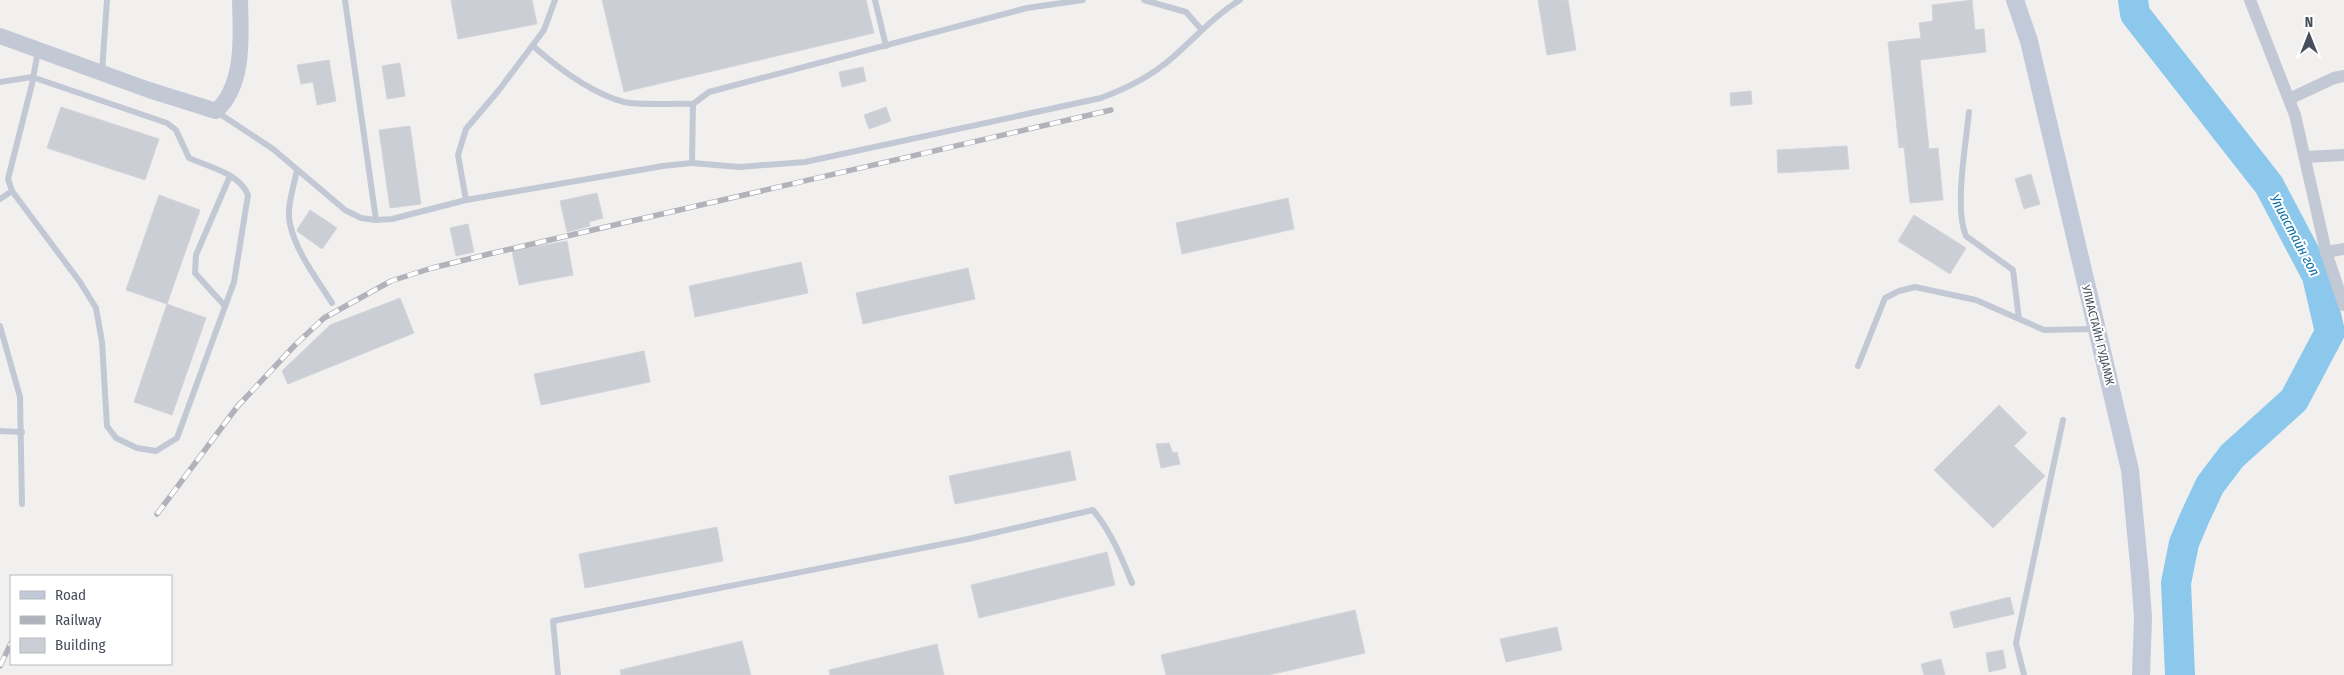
<svg xmlns="http://www.w3.org/2000/svg" width="2344" height="675" font-family="'Fira Sans Condensed',sans-serif">
	<style>
		.lines { fill: none; stroke-linecap: round; stroke-linejoin: round }
		.river { stroke: #8cc8ec; stroke-width: 30 }
		.building { fill: #cbced5; stroke: #d3d4db }
		.service { stroke: #c3c9d4; stroke-width: 6 }
		.minor { stroke: #c3c9d4; stroke-width: 12 }
		.tertiary { stroke: #c3c9d4; stroke-width: 16 }
		.secondary { stroke: #c2c9d8; stroke-width: 18 }
		.rail-casing { stroke: #b2b3ba; stroke-width: 5.5 }
		.rail { stroke: #fff; stroke-width: 4; stroke-dasharray: 11; stroke-linecap: butt }
		.labels { text-anchor: middle; stroke-width: 4; stroke-linejoin: round; paint-order: stroke }
		.street-label { font-size: 12px; fill: #474f5d; stroke: #fff }
		.water-label { font-size: 14px; font-style: italic; fill: #0d6faa; stroke: #fff }
	</style>
	<rect width="100%" height="100%" fill="#f2f0ef"/>
	<g class="lines">
		<!-- river -->
		<path class="river" d="M2133 0 2135 14 2269 185 2317 276 2330 332 2294 400 2232 456 2210 485 2195 517 2184 543 2176 583 2180 675"/>
	</g>
	<!-- building -->
	<g class="building">
		<path d="M451 0H532L537 24 458 39Z"/>
		<path d="M602 0H866L874 33 624 92Z"/>
		<path d="M1538 0H1568L1576 50 1547 55Z"/>
		<path d="M1972 0 1975 30 1984 29 1986 52 1920 60 1929 149 1938 148 1943 200 1910 203 1904 147 1899 148 1888 42 1921 38 1919 23 1933 21 1932 5Z"/>
		<path d="M329 60 336 101 317 105 313 82 301 84 297 65Z"/>
		<path d="M400 63 405 96 387 99 382 66Z"/>
		<path d="M863 67 866 81 842 87 839 72Z"/>
		<path d="M1751 91 1752 104 1731 106 1730 93Z"/>
		<path d="M61 107 159 139 145 180 47 148Z"/>
		<path d="M886 107 891 121 869 129 864 115Z"/>
		<path d="M410 126 421 204 390 208 379 130Z"/>
		<path d="M1847 146 1849 169 1778 173 1777 150Z"/>
		<path d="M2031 174 2040 204 2024 209 2015 179Z"/>
		<path d="M597 193 603 218 589 222 590 226 567 232 560 201Z"/>
		<path d="M159 195 200 210 167 304 126 290Z"/>
		<path d="M1288 198 1294 229 1182 254 1176 223Z"/>
		<path d="M310 210 337 228 322 249 298 232 297 230Z"/>
		<path d="M1914 215 1966 248 1950 274 1898 241Z"/>
		<path d="M468 224 474 252 456 256 450 228Z"/>
		<path d="M567 241 573 275 519 285 512 251Z"/>
		<path d="M801 262 808 293 695 317 689 286Z"/>
		<path d="M968 268 975 299 863 324 856 293Z"/>
		<path d="M400 298 414 333 288 384 282 371 330 325Z"/>
		<path d="M167 304 206 318 172 415 134 402Z"/>
		<path d="M644 351 650 382 541 405 534 374Z"/>
		<path d="M1999 405 2027 433 2014 446 2045 476 1993 528 1934 470Z"/>
		<path d="M1169 443 1173 453 1177 452 1180 464 1161 468 1156 444Z"/>
		<path d="M1070 451 1076 480 955 504 949 476Z"/>
		<path d="M717 527 723 561 585 588 579 554Z"/>
		<path d="M1107 552 1115 585 979 618 971 585Z"/>
		<path d="M2010 597 2014 614 1954 628 1950 612Z"/>
		<path d="M1355 610 1365 653 1269 675H1166L1161 655Z"/>
		<path d="M1557 627 1562 650 1506 662 1500 639Z"/>
		<path d="M742 641 751 675H621L620 670Z"/>
		<path d="M937 644 944 675H830L829 670Z"/>
		<path d="M2003 650 2006 668 1989 672 1986 653Z"/>
		<path d="M1941 659 1945 675H1924L1921 664Z"/>
	</g>
	<g class="lines">
		<!-- service -->
		<g class="service">
			<path d="M345 0 376 220"/>
			<path d="M875 0 886 46"/>
			<path d="M1144 0 1186 12 1201 29"/>
			<path d="M533 46C558 68 590 93 624 102 641 106 674 103 693 104"/>
			<path d="M102 72 107 0"/>
			<path d="M0 82 32 77 167 123 176 130 189 158C209 167 239 173 248 195L234 282 177 438 156 451 137 448 116 438 107 426 102 342 96 308 80 282 12 191 8 179 32 84 38 51"/>
			<path d="M217 112 273 149 345 210 361 218 376 220 392 219 466 200 663 166 692 163 739 167 805 162 1101 98C1127 88 1150 77 1172 58 1195 38 1214 16 1240 0"/>
			<path d="M1969 112C1966 144 1954 208 1966 236L2013 270 2019 319"/>
			<path d="M692 163 693 104 709 92 1027 8 1083 0"/>
			<path d="M297 170C294 186 286 208 290 224 296 252 317 279 332 303"/>
			<path d="M0 199 12 191"/>
			<path d="M466 200 458 155 466 129 499 90 544 30 555 0"/>
			<path d="M225 306 195 273 196 255 230 176"/>
			<path d="M0 326 20 397 22 504"/>
			<path d="M1858 366 1885 298 1899 291 1915 287 1976 300 2044 330 2095 329"/>
			<path d="M0 431 22 432"/>
			<path d="M558 675 553 621 968 539 1093 510C1111 532 1121 556 1132 583"/>
			<path d="M2024 675 2016 643 2063 420"/>
		</g>
		<!-- minor -->
		<g class="minor">
			<path d="M2250 0 2295 115 2326 252 2344 305"/>
			<path d="M2289 99 2334 78 2344 76"/>
			<path d="M2305 157 2344 155"/>
			<path d="M2326 252 2344 249"/>
		</g>
		<!-- tertiary -->
		<path class="tertiary" d="M0 36 149 90 216 111C245 85 241 36 240 0"/>
		<!-- secondary -->
		<path class="secondary" d="M2015 0 2029 41 2130 470 2140 575 2143 618 2141 675"/>
		<!-- rail casing -->
		<g class="rail-casing">
			<g id="rail">
				<path d="M157 514 237 407 296 344 324 318 391 281 432 268 489 254 1111 110"/>
				<path d="M0 666 11 643"/>
			</g>
		</g>
		<!-- rail -->
		<use href="#rail" class="rail"/>
	</g>
	<g class="labels">
		<!-- street labels -->
		<g class="street-label">
			<text transform="translate(2098 335) rotate(76)" y="4">УЛИАСТАЙН ГУДАМЖ</text>
		</g>
		<!-- water labels -->
		<g class="water-label">
			<text transform="translate(2295 235) rotate(62)" y="5">Улиастайн гол</text>
		</g>
	</g>
	<!-- legend -->
	<rect x="10" y="575" width="162" height="90" fill="#ffffff" stroke="#b5b9be"/>
	<rect x="20" y="591" width="25" height="8" fill="#c2c9d8" stroke="#b5b9be"/>
	<text x="55" y="600" font-size="15" fill="#474f5d">Road</text>
	<rect x="20" y="616" width="25" height="8" fill="#b2b3ba" stroke="#b5b9be"/>
	<text x="55" y="625" font-size="15" fill="#474f5d">Railway</text>
	<rect x="20" y="638" width="25" height="15" fill="#cbced5" stroke="#b5b9be"/>
	<text x="55" y="650" font-size="15" fill="#474f5d">Building</text>
	<!-- north arrow -->
	<g transform="translate(2309 35)" stroke="#ffffff" stroke-width="4" paint-order="stroke">
	<path d="M0-4L9 19L0 12L-9 19Z" fill="#474f5d"/>
	<text y="-8" font-size="14" font-weight="bold" text-anchor="middle" fill="#474f5d">N</text>
	</g>
</svg>
